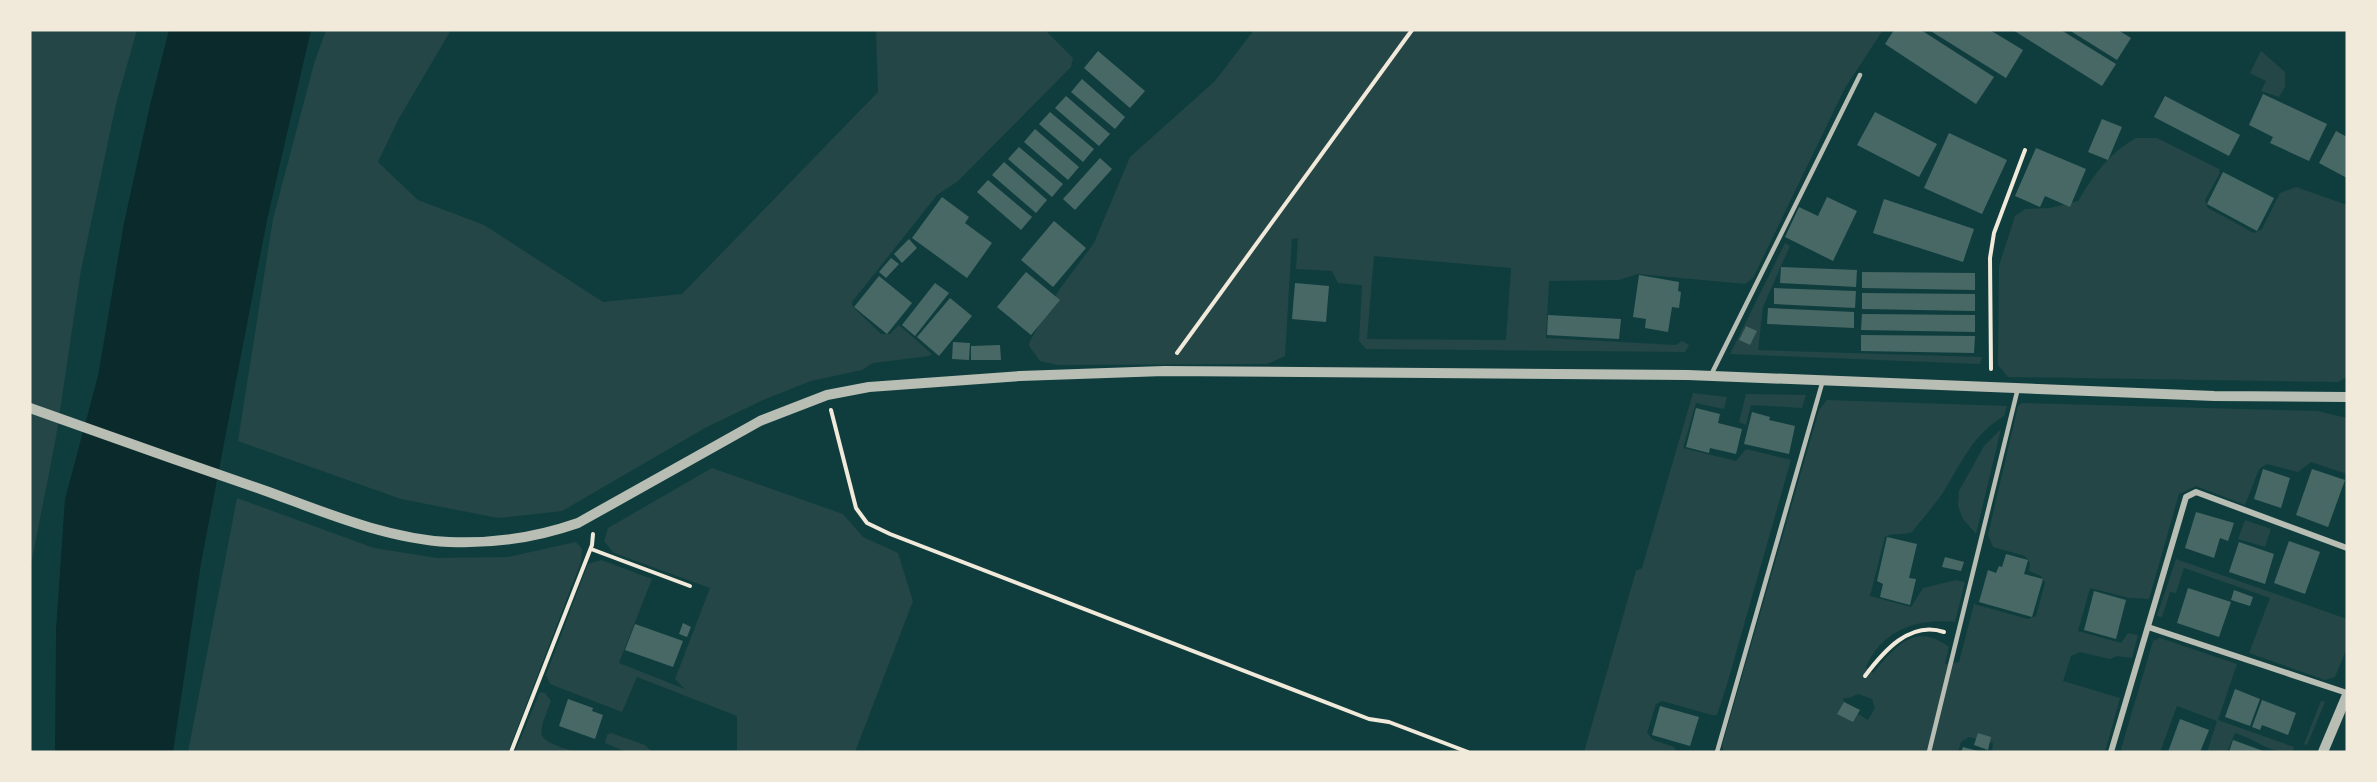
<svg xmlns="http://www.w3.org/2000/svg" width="2377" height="782" font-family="'PT Sans',sans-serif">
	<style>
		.green { fill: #244646; fill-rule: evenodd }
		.water { fill: #0a2a2b }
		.building { fill: #486865 }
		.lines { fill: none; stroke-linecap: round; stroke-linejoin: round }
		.path { stroke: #f1e9da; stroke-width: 4 }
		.service { stroke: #b8beb3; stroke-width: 4.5 }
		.minor { stroke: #b8beb3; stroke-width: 6 }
		.tertiary { stroke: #b8beb3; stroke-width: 10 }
	</style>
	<rect width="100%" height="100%" fill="#0f3d3e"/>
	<!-- green -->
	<g class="green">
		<path d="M30 30H137L116 104 81 270 56 437 30 570Z"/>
		<path d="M326 30H451L398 120 378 162 418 200 484 225 603 302 682 294 878 92 876 30H1045L1073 58 1071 67 958 181 937 195 852 302 853 307 881 334H890L899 325 932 354 929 356 873 363 862 370 811 381 763 400 705 428 562 511 498 518 401 499 238 441 273 219 314 64Z"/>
		<path d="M1254 30H1883L1845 88 1753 278 1745 284 1638 274 1619 280 1549 281 1546 338 1676 345 1682 341 1689 345 1685 352 1366 349 1359 341 1362 285 1338 283 1332 271 1296 269 1298 238 1292 239 1285 356 1267 364 1058 365 1040 361 1029 346 1030 341 1059 290 1094 243 1130 157 1215 81ZM1374 256 1511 268 1506 340 1367 339Z"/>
		<path d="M2261 51 2285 72V87L2279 97 2261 91 2266 81 2250 73Z"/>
		<path d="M2136 138H2157L2219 169 2220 173 2205 200 2208 208 2254 233 2262 229 2280 193 2296 187 2347 205V377L2338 382 2008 377 1998 365 1999 266 2015 216 2025 209 2050 208 2078 201C2094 175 2109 153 2136 138Z"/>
		<path d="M1785 243 1790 246 1763 307 1758 350 1982 357 1980 364 1730 354ZM1746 326 1756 331 1750 345 1739 340Z"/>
		<path d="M1693 393 1727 397 1724 409 1696 403 1683 448 1736 461 1746 449 1791 460 1728 681 1717 715H1712L1662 701 1656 704 1647 733 1653 740 1674 747 1676 752H1584L1636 571 1642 568Z"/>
		<path d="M1746 394 1806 395 1802 408 1751 405 1746 425 1739 422Z"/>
		<path d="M1827 400 2007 406 2004 416C1973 434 1962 462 1944 491 1934 506 1922 519 1912 532 1903 536 1893 532 1885 537L1870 596 1911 607 1923 588 1956 580 1965 582 1955 622C1917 618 1882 630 1866 667L1873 673C1896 647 1914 621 1949 647L1945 664 1959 662 1974 604 2028 619 2036 616 2045 583 2041 576 2029 571 2030 563 2025 556 1993 547 1988 535 2018 406 2022 403 2318 411 2347 418V474L2311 462 2298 472 2267 464 2259 469 2245 505 2196 486 2179 494 2149 599 2129 598 2090 588 2078 631 2121 643 2128 633 2138 635 2132 658 2117 656 2110 659 2080 652 2071 656 2063 681 2120 698 2105 752H1992L1993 743 1969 737 1961 742 1958 752H1724L1722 746 1819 410ZM1858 694 1872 699 1875 708 1868 720 1846 707 1843 698H1849Z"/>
		<path d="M2001 429 1976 534 1963 519 1958 506 1959 491 1984 446Z"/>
		<path d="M712 468 843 514 863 537 898 553 913 601 855 752H737V716L637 677 622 712 550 684 546 675 588 564 601 560 652 579 619 663 685 689 675 679 710 588 614 553 604 541 608 528Z"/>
		<path d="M237 498 374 548 437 558 508 557 576 542 582 549 581 562 508 752H188Z"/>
		<path d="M2245 520 2271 529 2265 547 2238 539Z"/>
		<path d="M2176 559 2347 619V648L2335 677 2325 680 2249 653 2270 598 2184 568 2176 593 2170 592 2162 617 2157 616Z"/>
		<path d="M2160 638 2237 664 2218 720 2294 747 2292 752C2265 752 2258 740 2235 733L2227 752H2207L2217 721 2177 706 2160 752H2123L2121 749 2153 641Z"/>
		<path d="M540 692 545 693 551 701C536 740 535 738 575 752H515Z"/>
		<path d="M2321 701 2325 702 2307 745 2304 744Z"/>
		<path d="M611 733 645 745 651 751 627 752 605 743 607 735Z"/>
	</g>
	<!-- water -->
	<path class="water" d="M169 30H311L267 220 201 563 173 752H55L56 630 65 499 98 376 124 223 150 105Z"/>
	<!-- building -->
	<g class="building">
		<path d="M1894 30H1921L1994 77 1976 104 1885 44Z"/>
		<path d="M1929 30H1990L2023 50 2006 78Z"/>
		<path d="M2013 30H2061L2116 64 2102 86Z"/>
		<path d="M2069 30H2118L2131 38 2117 60Z"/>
		<path d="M1098 51 1145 91 1130 108 1084 68Z"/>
		<path d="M1082 79 1125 117 1115 129 1071 92Z"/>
		<path d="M2263 94 2327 124 2309 161 2270 143 2273 137 2249 125Z"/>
		<path d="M1066 96 1110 134 1099 146 1055 108Z"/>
		<path d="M2165 96 2240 135 2229 156 2154 117Z"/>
		<path d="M1050 112 1094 149 1083 162 1039 124Z"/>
		<path d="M1875 112 1937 144 1919 177 1857 145Z"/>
		<path d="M2102 119 2122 127 2108 160 2088 152Z"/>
		<path d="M1035 129 1079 167 1068 180 1024 142Z"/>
		<path d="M2336 131 2347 137V178L2319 163Z"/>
		<path d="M1949 133 2007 160 1982 214 1924 188Z"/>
		<path d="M1019 147 1063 184 1052 197 1008 159Z"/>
		<path d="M2036 148 2086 169 2070 207 2045 196 2040 207 2015 196Z"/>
		<path d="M1100 158 1112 169 1075 210 1063 199Z"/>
		<path d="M1004 162 1047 200 1036 213 992 175Z"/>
		<path d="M2223 172 2274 198 2257 231 2207 204Z"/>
		<path d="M988 180 1032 217 1021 230 977 192Z"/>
		<path d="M942 197 969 217 965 223 992 243 967 278 912 238Z"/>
		<path d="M1827 197 1857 211 1833 261 1785 237 1799 207 1818 216Z"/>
		<path d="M1884 199 1974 229 1963 262 1873 233Z"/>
		<path d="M1054 221 1086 248 1053 287 1021 260Z"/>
		<path d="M909 239 917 248 902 263 894 254Z"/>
		<path d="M891 258 899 264 886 278 879 272Z"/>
		<path d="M1781 267 1857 270 1856 287 1780 283Z"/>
		<path d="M1026 272 1060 300 1031 335 997 307Z"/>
		<path d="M1862 272 1975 273V290L1862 288Z"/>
		<path d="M1639 275 1679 282 1678 291 1681 292 1679 308 1672 307 1668 332 1645 328 1646 319 1633 317Z"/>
		<path d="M879 276 912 303 887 334 854 307Z"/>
		<path d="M935 283 949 293 915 336 902 325Z"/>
		<path d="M1295 283 1329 286 1326 322 1292 319Z"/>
		<path d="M1774 288 1856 291 1855 308 1774 304Z"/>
		<path d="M1862 293 1975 294V311L1862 309Z"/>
		<path d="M950 298 972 316 939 356 917 337Z"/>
		<path d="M1768 308 1854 312V328L1767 324Z"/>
		<path d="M1862 314 1975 315V332L1861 330Z"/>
		<path d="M1548 315 1621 319 1619 339 1547 335Z"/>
		<path d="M1746 326 1757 331 1750 345 1739 340Z"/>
		<path d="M1861 335 1975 336 1974 353 1861 351Z"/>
		<path d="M953 342 970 343 969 360 952 359Z"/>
		<path d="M1000 345 1001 360H971V346Z"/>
		<path d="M1696 408 1720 414 1718 423 1742 429 1736 454 1710 448 1709 453 1686 447Z"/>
		<path d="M1752 412 1770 417 1769 420 1795 426 1789 454 1744 444Z"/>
		<path d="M2263 469 2290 478 2281 508 2254 499Z"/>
		<path d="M2312 469 2345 480 2328 527 2296 515Z"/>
		<path d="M2196 512 2234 523 2228 541 2220 538 2214 558 2185 548Z"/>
		<path d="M1887 537 1917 544 1909 578 1916 579 1910 605 1880 597 1883 584 1877 581Z"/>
		<path d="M2289 541 2320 552 2305 594 2274 583Z"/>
		<path d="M2239 542 2274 554 2265 584 2229 572Z"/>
		<path d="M2006 554 2028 560 2024 574 2043 579 2032 617 1979 602 1988 570 1996 573 1999 566 2002 567Z"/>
		<path d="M1945 557 1964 562 1961 571 1942 567Z"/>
		<path d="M2188 588 2231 602 2219 637 2177 623Z"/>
		<path d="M2234 590 2253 597 2250 606 2231 600Z"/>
		<path d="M2094 591 2126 600 2116 639 2084 630Z"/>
		<path d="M683 623 691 627 687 637 679 634Z"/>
		<path d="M635 624 683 641 673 667 625 650Z"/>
		<path d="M2235 689 2260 699 2250 726 2225 717Z"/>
		<path d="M568 699 593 708 592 711 603 715 595 739 559 726Z"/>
		<path d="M2262 700 2296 713 2288 735 2262 725 2260 730 2252 727Z"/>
		<path d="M1844 702 1860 710 1853 722 1837 714Z"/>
		<path d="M1660 706 1699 717 1690 746 1652 735Z"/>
		<path d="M2180 719 2209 730 2200 752H2168Z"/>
		<path d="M1978 733 1991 737 1988 750 1974 745Z"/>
		<path d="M2233 740 2266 752H2229Z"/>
		<path d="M1963 747 1978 751 1977 752H1961Z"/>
	</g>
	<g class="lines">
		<!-- path -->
		<g class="path">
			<path d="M1177 353 1412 30"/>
			<path d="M1991 369 1990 258 1994 233 2025 150"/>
			<path d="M831 410 856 508 867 523 890 534 1369 719 1389 722 1468 752"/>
			<path d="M591 549 690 586"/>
			<path d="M1865 676C1883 652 1910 620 1944 632"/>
			<path d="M511 752 592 545 593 534"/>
		</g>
		<!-- service -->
		<g class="service">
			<path d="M1711 375 1860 75"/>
			<path d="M1717 752 1823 380"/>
			<path d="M1929 752 2018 388"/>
		</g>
		<!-- minor -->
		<g class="minor">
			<path d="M2148 627 2347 693"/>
			<path d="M2111 752 2186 497 2196 492 2347 548"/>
		</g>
		<!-- tertiary -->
		<g class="tertiary">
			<path d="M30 408C109 436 187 464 266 491 324 512 387 539 449 542 495 544 535 538 578 523L760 421 827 395 869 387 1020 376 1164 371 1688 375 2214 396 2347 397"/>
			<path d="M2323 752 2347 695"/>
		</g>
	</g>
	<!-- border -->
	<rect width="2377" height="782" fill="none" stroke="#f1e9da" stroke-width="63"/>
</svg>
